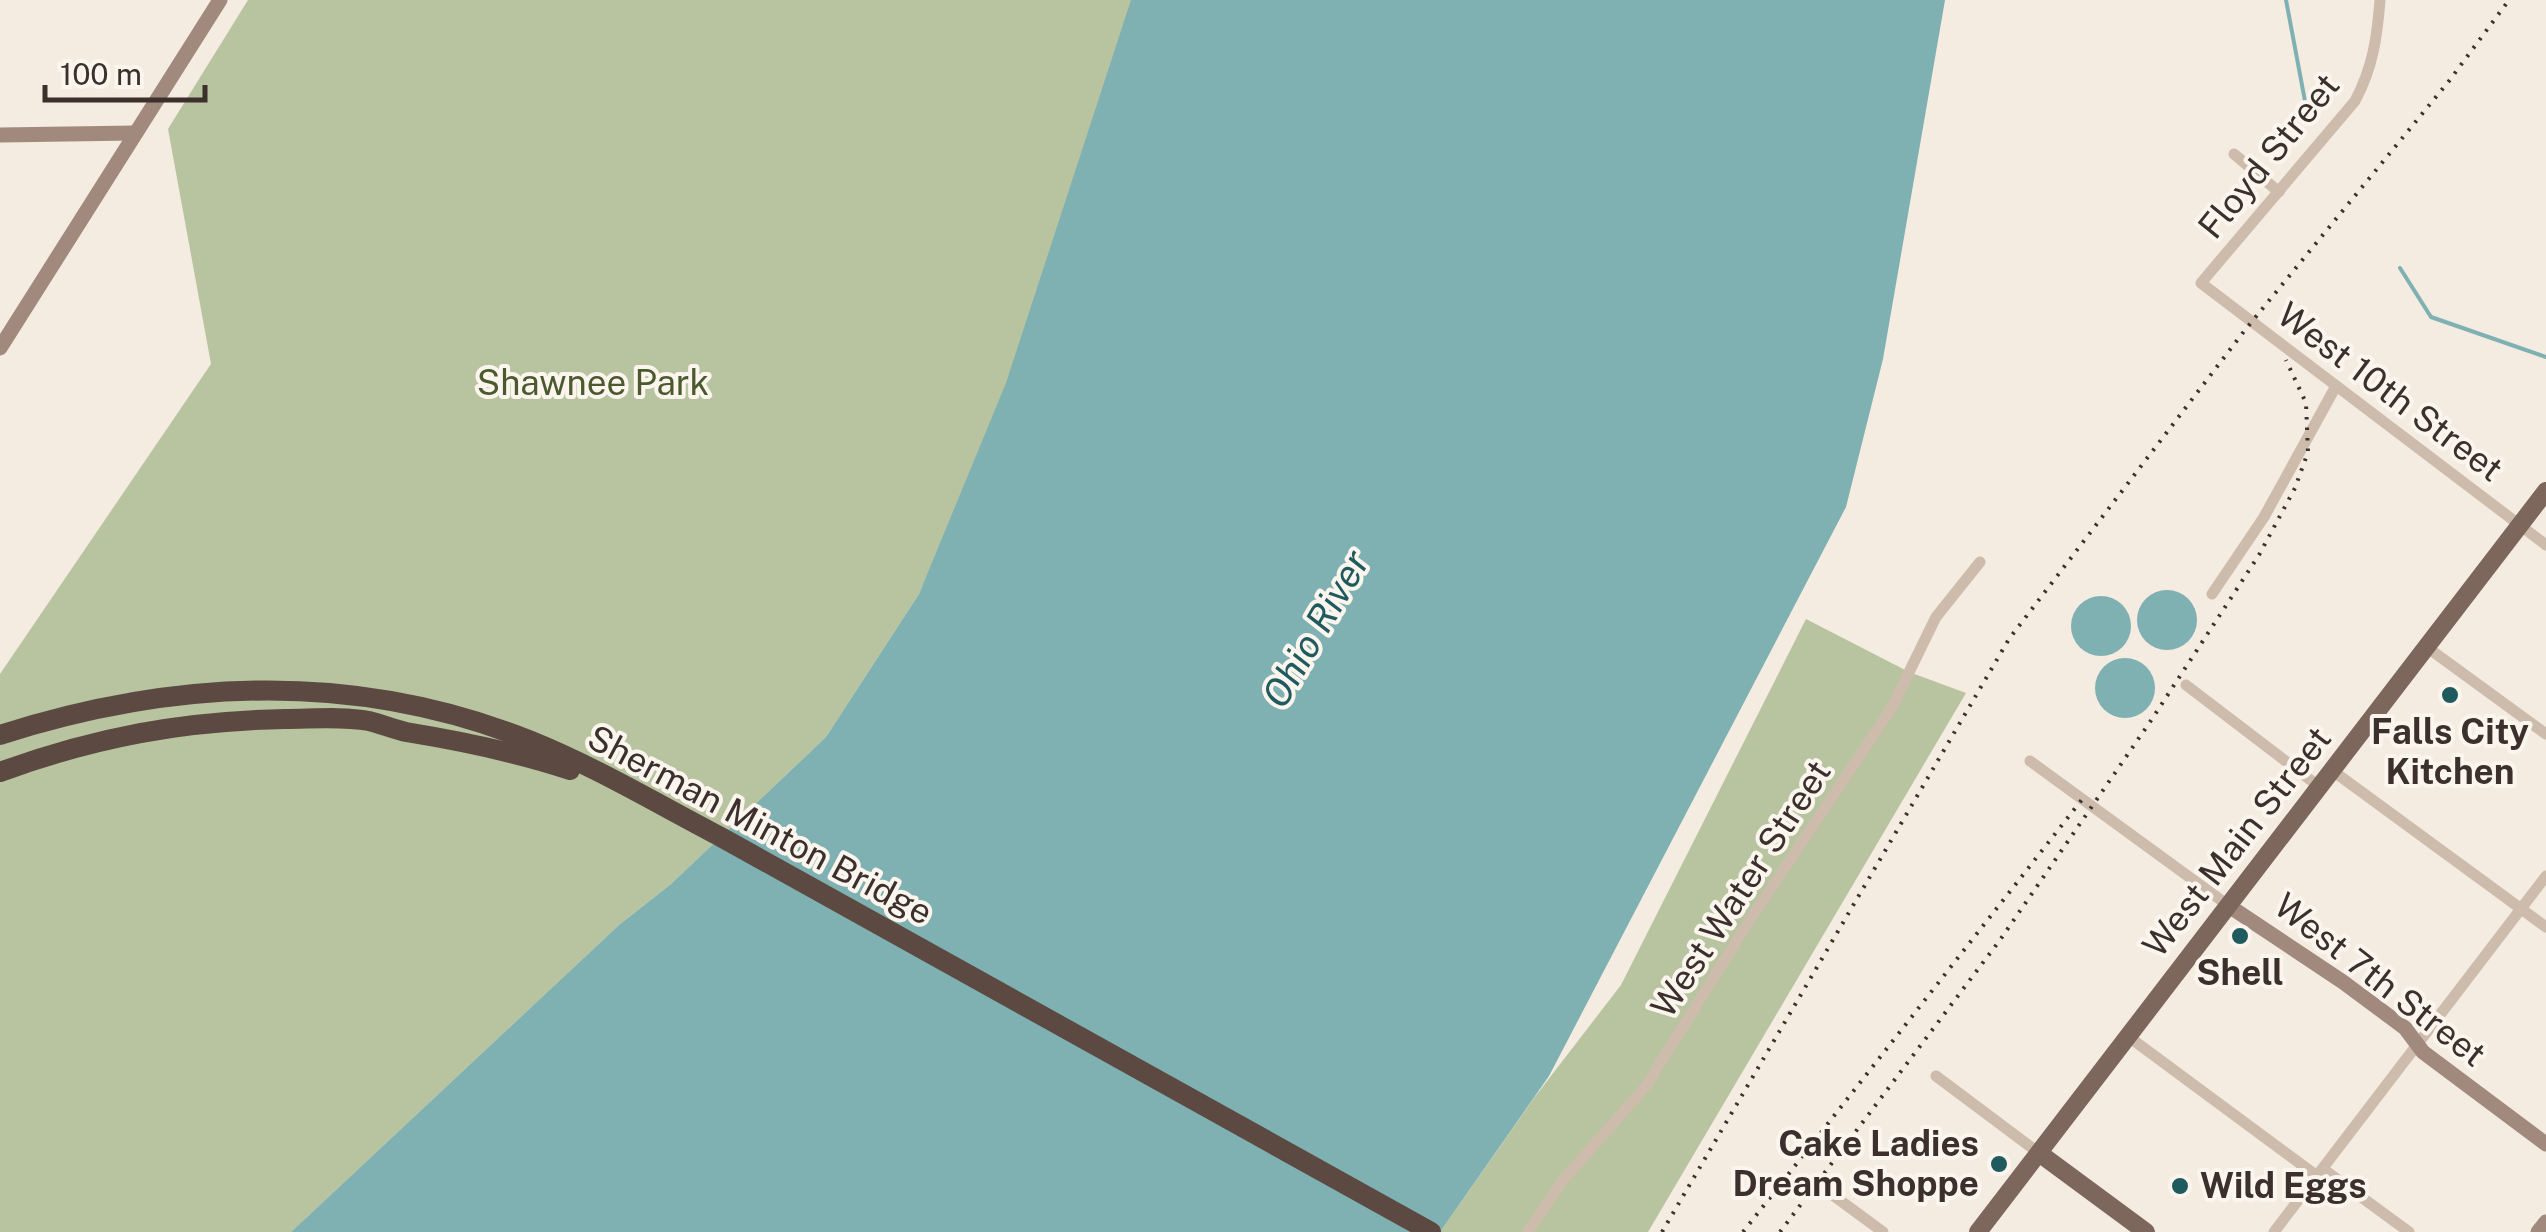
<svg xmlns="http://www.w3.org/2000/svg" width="2546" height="1232" font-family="'Public Sans',sans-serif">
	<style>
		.green { fill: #b8c4a0 }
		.water { fill: #7fb0b2 }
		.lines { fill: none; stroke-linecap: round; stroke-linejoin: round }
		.stream { stroke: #7fb0b2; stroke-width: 4 }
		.street { stroke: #cdbbac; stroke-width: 11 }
		.secondary { stroke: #a18a7d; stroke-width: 15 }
		.primary { stroke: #7d675c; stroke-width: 18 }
		.highway { stroke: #5c4a42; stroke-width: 20 }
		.rail { stroke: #3b302b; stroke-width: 4; stroke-dasharray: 2.5 8; stroke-linecap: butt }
		.poi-dot { fill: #1f5a5e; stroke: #fbf5ee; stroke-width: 4 }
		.labels { text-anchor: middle; stroke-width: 8; stroke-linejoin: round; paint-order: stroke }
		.street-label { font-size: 35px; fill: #3b302b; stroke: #fbf5ee }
		.park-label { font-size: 35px; fill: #4a5a2e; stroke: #fbf5ee }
		.poi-label { font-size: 35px; font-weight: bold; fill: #3b302b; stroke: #fbf5ee }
		.water-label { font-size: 38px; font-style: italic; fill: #1f5a5e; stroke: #fbf5ee }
	</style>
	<rect width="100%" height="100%" fill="#f4ebe1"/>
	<!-- green -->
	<g class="green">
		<path d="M248 0H1162L1112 153 919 594 826 737 671 884 619 925 291 1232H0V674L211 364 168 129Z"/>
		<path d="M1806 619 1909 672 1966 693 1648 1232H1440L1534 1098 1621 985Z"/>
	</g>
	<!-- water -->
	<g class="water">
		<path d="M1131 0H1945L1883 359 1846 507 1549 1076 1440 1232H291L619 925 671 884 826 737 919 594 1006 383Z"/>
		<circle cx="2167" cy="620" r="30"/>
		<circle cx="2101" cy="626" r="30"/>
		<circle cx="2125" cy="688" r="30"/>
	</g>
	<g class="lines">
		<!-- stream -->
		<g class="stream">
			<path d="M2286 0 2305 101"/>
			<path d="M2400 268 2431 317 2546 357"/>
		</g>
		<!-- street -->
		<g class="street">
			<path d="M2380 0C2377 38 2373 67 2355 101L2201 283 2546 545"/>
			<path d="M2234 154 2279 192"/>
			<path d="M2212 594 2264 517 2336 386"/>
			<path d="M2428 648 2546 734"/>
			<path d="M2186 685 2321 788"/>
			<path d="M2030 761 2229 906"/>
			<path d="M2333 771 2546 927"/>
			<path d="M2129 1037 2317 1176"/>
			<path d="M1936 1076 2039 1153"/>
			<path d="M2323 1169 2409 1232"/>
			<path d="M1830 1193 1883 1232"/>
			<path d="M1527 1232 1565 1178 1646 1086 1744 929 1891 709 1936 617 1980 562"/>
			<path d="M2274 1232 2546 876"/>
		</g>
		<!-- secondary -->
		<g class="secondary">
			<path d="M0 135 135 133"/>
			<path d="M0 348 220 0"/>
			<path d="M2229 906 2343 982 2405 1028 2423 1052 2546 1144"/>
			<path d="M2538 1232 2546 1222"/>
		</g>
		<!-- primary -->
		<g class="primary">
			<path d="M2039 1153 2146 1232"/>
			<path d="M1978 1232 2546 491"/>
		</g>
		<!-- highway -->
		<g class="highway">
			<path d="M0 735C175 679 355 671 529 740 594 766 656 803 719 836L1431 1232"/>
			<path d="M0 772C96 737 183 721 285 719 312 719 342 716 369 721 381 724 393 729 406 732 461 741 516 752 570 770"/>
		</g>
		<!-- rail -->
		<g class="rail">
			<path d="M1662 1232 2009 639 2245 330 2449 81 2509 0"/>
			<path d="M1743 1232 2084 797"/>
			<path d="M1780 1232 2000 940 2150 722 2259 555 2295 488 2308 452 2306 403 2286 360"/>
		</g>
	</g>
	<!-- markers -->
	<g class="poi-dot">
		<circle cx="2450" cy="695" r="10"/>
		<circle cx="2240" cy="936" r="10"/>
		<circle cx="1999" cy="1164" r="10"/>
		<circle cx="2180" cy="1186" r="10"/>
	</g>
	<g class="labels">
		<!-- street labels -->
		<g class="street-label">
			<text transform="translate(2269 156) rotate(-51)" y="12">Floyd Street</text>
			<text transform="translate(2390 392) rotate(37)" y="12">West 10th Street</text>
			<text transform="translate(760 825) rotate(28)" y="12">Sherman Minton Bridge</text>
			<text transform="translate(2237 842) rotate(-52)" y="12">West Main Street</text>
			<text transform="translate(1741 889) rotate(-57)" y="12">West Water Street</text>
			<text transform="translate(2380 980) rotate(38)" y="12">West 7th Street</text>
		</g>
		<!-- park labels -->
		<g class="park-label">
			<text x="593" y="395">Shawnee Park</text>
		</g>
		<!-- poi labels -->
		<g class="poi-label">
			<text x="2450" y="744">Falls City<tspan x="2450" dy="40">Kitchen</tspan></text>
			<text x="2240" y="985">Shell</text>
			<text x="1979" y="1156" text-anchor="end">Cake Ladies<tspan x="1979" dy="40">Dream Shoppe</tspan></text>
			<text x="2200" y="1198" text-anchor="start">Wild Eggs</text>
		</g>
		<!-- water labels -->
		<g class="water-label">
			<text transform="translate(1316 629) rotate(-60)" y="13">Ohio River</text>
		</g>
	</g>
	<!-- scale -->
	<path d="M45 85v15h160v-15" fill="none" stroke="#3b302b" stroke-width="5"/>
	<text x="60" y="85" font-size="30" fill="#3b302b" stroke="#fbf5ee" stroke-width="8" paint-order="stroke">100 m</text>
</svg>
